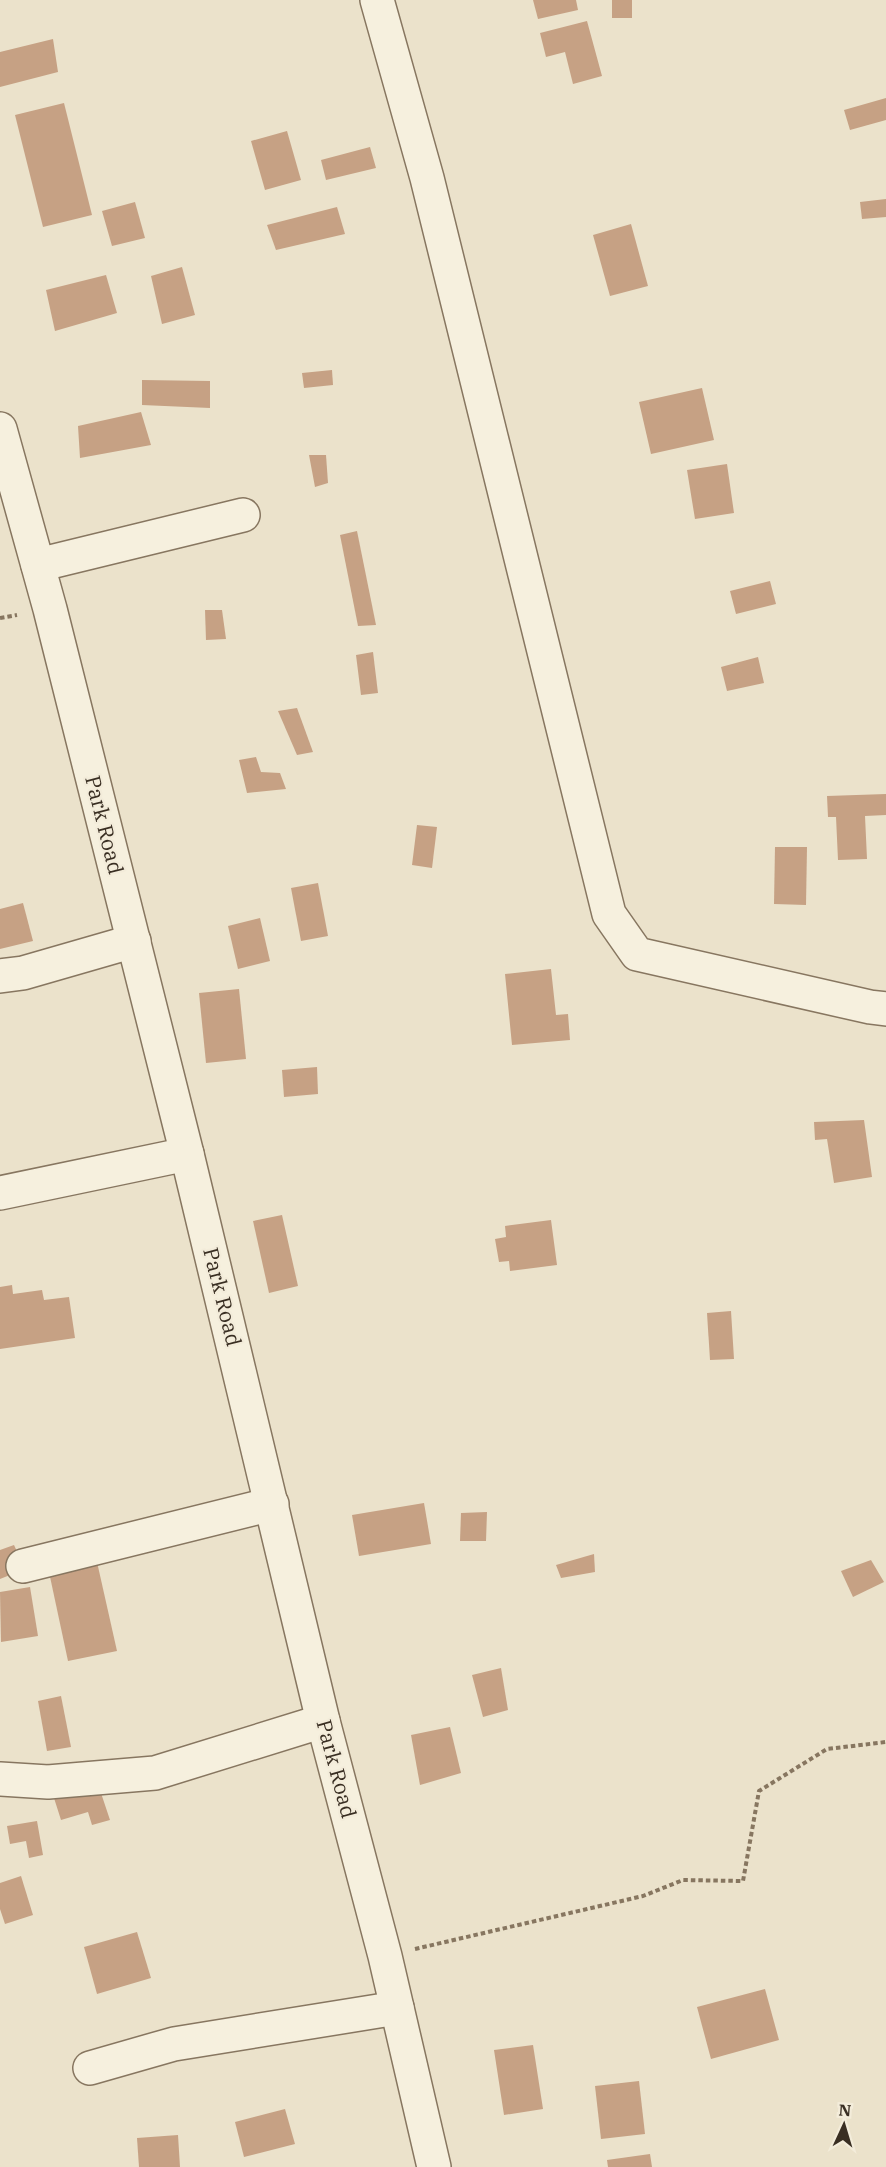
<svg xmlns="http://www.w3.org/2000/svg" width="886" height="2167" font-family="'IBM Plex Serif',serif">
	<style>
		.building { fill: #c6a184 }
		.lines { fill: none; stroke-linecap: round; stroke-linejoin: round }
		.minor-casing { stroke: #877660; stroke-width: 36 }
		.path { stroke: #877660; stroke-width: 4; stroke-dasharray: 4.5 3; stroke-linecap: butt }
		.minor { stroke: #f6f0de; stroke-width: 33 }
		.labels { text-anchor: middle; stroke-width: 4.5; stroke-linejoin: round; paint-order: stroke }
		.street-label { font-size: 21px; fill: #392e22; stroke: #f3ecda }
	</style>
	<rect width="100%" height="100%" fill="#ebe2cb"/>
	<!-- building -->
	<g class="building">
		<path d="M533 0H576L578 10 538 19Z"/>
		<rect x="612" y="0" width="20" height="18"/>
		<path d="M587 21 602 76 573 84 565 52 546 57 540 33Z"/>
		<path d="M53 39 58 72 0 87V52Z"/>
		<path d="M886 98V120L850 130 844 110Z"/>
		<path d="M64 103 92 215 43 227 15 115Z"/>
		<path d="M287 131 301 180 265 190 251 141Z"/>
		<path d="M370 147 376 168 326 180 321 160Z"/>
		<path d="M886 199V217L862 219 860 202Z"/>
		<path d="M135 202 145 238 112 246 102 211Z"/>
		<path d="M337 207 345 234 276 250 267 225Z"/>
		<path d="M631 224 648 286 610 296 593 235Z"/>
		<path d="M182 267 195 315 162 324 151 276Z"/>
		<path d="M106 275 117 313 55 331 46 290Z"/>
		<path d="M332 370 333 385 304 388 302 373Z"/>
		<path d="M142 380 210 381V408L142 405Z"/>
		<path d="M702 388 714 440 651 454 639 402Z"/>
		<path d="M141 412 151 445 80 458 78 426Z"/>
		<path d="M309 455H326L328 483 315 487Z"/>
		<path d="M727 464 734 513 695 519 687 470Z"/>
		<path d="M357 531 376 625 358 626 340 535Z"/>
		<path d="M770 581 776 604 736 614 730 591Z"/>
		<path d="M205 610H222L226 639 206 640Z"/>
		<path d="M373 652 378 693 361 695 356 655Z"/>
		<path d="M758 657 764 683 727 691 721 667Z"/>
		<path d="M297 708 313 752 297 755 278 711Z"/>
		<path d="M256 757 261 772 280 773 286 789 247 793 239 760Z"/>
		<path d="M886 794V815L865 816 867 859 838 860 836 817H828L827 796Z"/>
		<path d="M417 825 437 827 432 868 412 865Z"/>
		<path d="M775 847H807L806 905 774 904Z"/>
		<path d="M318 883 328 936 301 941 291 888Z"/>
		<path d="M23 903 33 941 0 949V909Z"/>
		<path d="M260 918 270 961 238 969 228 926Z"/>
		<path d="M551 969 556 1015 568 1014 570 1040 512 1045 505 974Z"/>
		<path d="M239 989 246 1059 206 1063 199 993Z"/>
		<path d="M317 1067 318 1094 284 1097 282 1070Z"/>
		<path d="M864 1120 872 1177 834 1183 827 1139 815 1140 814 1122Z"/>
		<path d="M282 1215 298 1286 269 1293 253 1221Z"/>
		<path d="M551 1220 557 1265 510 1271 509 1261 499 1262 495 1239 506 1237 505 1226Z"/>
		<path d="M12 1285 13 1294 42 1290 44 1300 69 1297 75 1338 0 1349V1287Z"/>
		<path d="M731 1311 734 1359 710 1360 707 1313Z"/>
		<path d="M424 1503 431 1544 359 1556 352 1515Z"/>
		<path d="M487 1512 486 1541H460L461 1513Z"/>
		<path d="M14 1545 20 1558 15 1573 0 1579V1550Z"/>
		<path d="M594 1554 595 1572 561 1578 556 1565Z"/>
		<path d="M871 1560 884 1582 853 1597 841 1571Z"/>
		<path d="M97 1562 117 1651 68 1661 49 1572Z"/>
		<path d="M30 1587 38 1636 1 1642 0 1592Z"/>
		<path d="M501 1668 508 1710 483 1717 472 1675Z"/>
		<path d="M61 1696 71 1747 47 1751 38 1701Z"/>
		<path d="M450 1727 461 1773 420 1785 411 1735Z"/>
		<path d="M98 1784 110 1820 92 1825 88 1812 61 1820 54 1798Z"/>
		<path d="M37 1821 43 1855 29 1858 26 1841 10 1844 7 1826Z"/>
		<path d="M21 1876 33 1915 5 1924 0 1909V1883Z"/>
		<path d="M137 1932 151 1978 97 1994 84 1947Z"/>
		<path d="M765 1989 779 2040 711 2059 697 2007Z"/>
		<path d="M533 2045 543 2109 504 2115 494 2050Z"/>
		<path d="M639 2081 645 2134 601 2139 595 2086Z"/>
		<path d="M285 2109 295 2144 244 2157 235 2122Z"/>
		<path d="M178 2135 180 2167H139L137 2138Z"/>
		<path d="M650 2154 652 2167H608L607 2160Z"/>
	</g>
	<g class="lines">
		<!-- minor casing -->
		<g class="minor-casing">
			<g id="minor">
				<path d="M377 0 427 178 609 914 637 954 870 1007 886 1009"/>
				<path d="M0 429 50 609 187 1154 323 1721 385 1956 434 2167"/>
				<path d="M38 565 243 515"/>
				<path d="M0 976 23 973 134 941"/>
				<path d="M0 1193 187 1154"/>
				<path d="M23 1566 272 1504"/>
				<path d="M0 1779 48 1782 155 1773 323 1721"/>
				<path d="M90 2068 174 2044 397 2008"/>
			</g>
		</g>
		<!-- path -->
		<g class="path">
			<path d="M0 618 17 615"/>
			<path d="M415 1949 643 1896 683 1880 743 1881 759 1791 827 1749 886 1742"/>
		</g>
		<!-- minor -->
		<use href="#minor" class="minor"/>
	</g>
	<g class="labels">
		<!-- street labels -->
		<g class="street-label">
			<text transform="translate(104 825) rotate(76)" y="7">Park Road</text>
			<text transform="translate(222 1297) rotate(76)" y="7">Park Road</text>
			<text transform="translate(336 1769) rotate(75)" y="7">Park Road</text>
		</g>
	</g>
	<!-- north arrow -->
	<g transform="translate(844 2125) rotate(4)" stroke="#f3ecda" stroke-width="4.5" paint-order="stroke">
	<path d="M0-4.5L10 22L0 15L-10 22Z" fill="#392e22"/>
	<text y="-9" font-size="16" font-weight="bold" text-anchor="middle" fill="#392e22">N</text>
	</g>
</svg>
